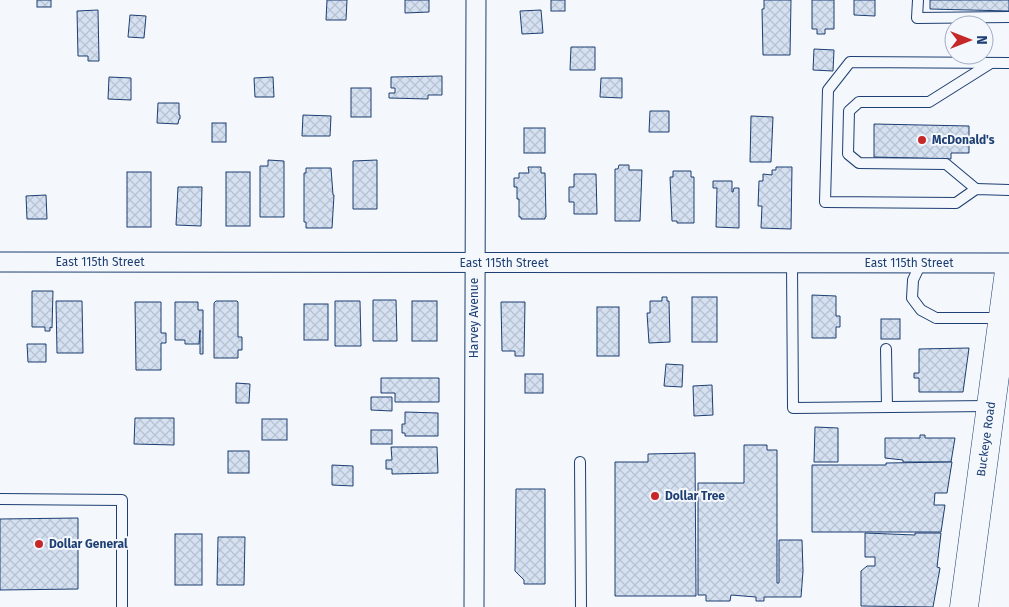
<svg xmlns="http://www.w3.org/2000/svg" width="1009" height="607" font-family="'Fira Sans',sans-serif">
	<style>
		.building { fill: url(#building-cross-hatch); stroke: #1d3f73 }
		.lines { fill: none; stroke-linecap: round; stroke-linejoin: round }
		.lane-casing { stroke: #1d3f73; stroke-width: 12 }
		.street-casing { stroke: #1d3f73; stroke-width: 21 }
		.secondary-casing { stroke: #1d3f73; stroke-width: 29 }
		.lane { stroke: #f4f7fb; stroke-width: 10 }
		.street { stroke: #f4f7fb; stroke-width: 19 }
		.secondary { stroke: #f4f7fb; stroke-width: 28 }
		.poi-dot { fill: #c62828; stroke: #f4f7fb; stroke-width: 2 }
		.labels { text-anchor: middle; stroke-width: 4; stroke-linejoin: round; paint-order: stroke }
		.poi-label { font-size: 12px; font-weight: bold; fill: #1d3f73; stroke: #f4f7fb; text-anchor: start }
		.street-label { font-size: 12px; fill: #1d3f73; stroke: #f4f7fb }
	</style>
	<defs>
		<pattern id="building-cross-hatch" width="8" height="8" patternUnits="userSpaceOnUse" patternTransform="scale(1.25)"><rect width="8" height="8" fill="#d5e0f0"/><path d="M0 0l8 8M0 8l8-8" fill="none" stroke="#b6c1d1"/></pattern>
	</defs>
	<rect width="100%" height="100%" fill="#f4f7fb"/>
	<!-- building -->
	<g class="building">
		<rect x="37" y="0" width="14" height="7"/>
		<path d="M327 0H347L346 20H326Z"/>
		<path d="M405 0H429V12L405 13Z"/>
		<rect x="551" y="0" width="14" height="11"/>
		<path d="M764 0H791L790 55H763L762 9H764Z"/>
		<path d="M812 0H834V29H825V34H817V29H812Z"/>
		<path d="M854 0H875V16L854 15Z"/>
		<path d="M930 0H1009V11L930 9Z"/>
		<path d="M98 10 99 61H88V56H78L77 11Z"/>
		<path d="M541 10 543 33 522 34 520 11Z"/>
		<path d="M130 15 146 16 144 38 128 37Z"/>
		<path d="M571 47H595V70H570Z"/>
		<path d="M814 49 834 50 833 71 813 70Z"/>
		<path d="M442 76V95H428V99L389 98V93H395V88H391V77Z"/>
		<path d="M109 77 131 78V100L108 99Z"/>
		<path d="M273 77 274 97H255L254 78Z"/>
		<path d="M601 78H622V98L600 97Z"/>
		<rect x="351" y="88" width="20" height="29"/>
		<path d="M158 103H179V115H180V119H179L178 124 157 123Z"/>
		<path d="M650 111H669V132H649Z"/>
		<path d="M303 115 331 116 330 136H302Z"/>
		<path d="M751 116 773 117 771 162H750Z"/>
		<rect x="212" y="123" width="14" height="19"/>
		<path d="M874 124 969 126V153H951V159L874 157Z"/>
		<rect x="524" y="128" width="21" height="25"/>
		<path d="M268 160 284 161V217H260V166H268Z"/>
		<path d="M377 160V209H353V161Z"/>
		<path d="M619 165H629V170H642L640 221H615V169H618Z"/>
		<path d="M528 167H541V173H545L546 217H545V219H521V217H519V199H517V187H514V178H519V173H529Z"/>
		<path d="M776 167H792L791 229 761 228 762 206H758L759 181H763V174L772 175V170H776Z"/>
		<path d="M306 168H331L333 195H334L332 228H306V222H304V173H306Z"/>
		<path d="M673 171H691V177H694V223H677V221H672L670 177H673Z"/>
		<rect x="127" y="172" width="24" height="55"/>
		<rect x="226" y="172" width="24" height="54"/>
		<path d="M574 174H596L597 214H574V202H569V187H574Z"/>
		<path d="M713 181H732V192H733L734 188H739V228L716 227 717 188H713Z"/>
		<path d="M178 187H202L201 226 176 225Z"/>
		<path d="M46 195 47 219H27L26 196Z"/>
		<path d="M32 291H53L52 328 50 327V331H45V327H32Z"/>
		<path d="M812 295 836 296V316H840V327H836V338H812Z"/>
		<path d="M662 297H667V301H669L670 342 649 343 647 313H650V301H662Z"/>
		<rect x="692" y="297" width="25" height="45"/>
		<path d="M373 300H396L397 341H373Z"/>
		<path d="M56 301H82L83 353H57Z"/>
		<path d="M216 301H237L238 302V337H242V350H238V358H214V303Z"/>
		<path d="M335 301H360L361 346H335Z"/>
		<rect x="412" y="301" width="25" height="40"/>
		<path d="M135 302H161V333H166V343H161V370H136Z"/>
		<path d="M175 302H198V310H203V354H200V330L199 344H185V340H175Z"/>
		<path d="M501 302H525L524 356H515V351H502Z"/>
		<rect x="304" y="304" width="24" height="36"/>
		<rect x="597" y="307" width="22" height="49"/>
		<rect x="881" y="319" width="19" height="20"/>
		<path d="M27 344H46V362H28Z"/>
		<path d="M969 348 963 392H919V378H914V373H919V349Z"/>
		<path d="M666 364 683 365 682 387 664 386Z"/>
		<rect x="525" y="374" width="18" height="19"/>
		<path d="M381 378H439V402H395V393H381Z"/>
		<path d="M236 383 250 384 249 403H236Z"/>
		<path d="M712 385 713 415 694 416 693 386Z"/>
		<path d="M371 397H392V411L371 410Z"/>
		<path d="M405 412 438 413V436H405V433H402V424H405Z"/>
		<path d="M135 418H174V445L134 444Z"/>
		<rect x="262" y="419" width="25" height="21"/>
		<path d="M815 427 838 428V462H814Z"/>
		<rect x="371" y="430" width="21" height="14"/>
		<path d="M920 435H925V438H955L951 462H903V460L885 458V438H920Z"/>
		<path d="M744 445H767V450H777V583H779V540H802L803 571 801 597H764V601H756V597L731 595 730 601H706V595H698V483H744Z"/>
		<path d="M391 447H437L438 473 392 474V469H386V460H392Z"/>
		<rect x="228" y="451" width="21" height="22"/>
		<path d="M695 453 696 596H615V462H648V454Z"/>
		<path d="M952 462 947 493H935L934 505H945L941 532H812V465H886V463Z"/>
		<path d="M332 465 353 466V486L332 485Z"/>
		<path d="M516 489H545V584H524V580L515 571Z"/>
		<path d="M78 518V589L0 590V519Z"/>
		<path d="M865 533 915 535V533H941L937 567 940 568 933 607 861 606V571L867 566H875V557H865Z"/>
		<rect x="175" y="534" width="27" height="51"/>
		<path d="M218 537H245L244 585H217Z"/>
	</g>
	<g class="lines">
		<!-- lane casing -->
		<g class="lane-casing">
			<g id="lane">
				<path d="M918 0 917 18 1009 17"/>
				<path d="M1009 63 850 62 828 90 825 202 956 203 976 189 1009 190"/>
				<path d="M976 189 946 164 859 163 848 154 849 111 859 102H929L991 63"/>
				<path d="M792 263 793 408 989 406"/>
				<path d="M921 263 913 280 912 298 921 310 936 318H1002"/>
				<path d="M886 349 887 407"/>
				<path d="M580 462 581 607"/>
				<path d="M0 499 122 500V607"/>
			</g>
		</g>
		<!-- street casing -->
		<g class="street-casing">
			<g id="street">
				<path d="M0 262 1009 263"/>
				<path d="M474 607 476 0"/>
			</g>
		</g>
		<!-- secondary casing -->
		<g class="secondary-casing">
			<path id="secondary" d="M964 607 1009 271"/>
		</g>
		<!-- lane -->
		<use href="#lane" class="lane"/>
		<!-- street -->
		<use href="#street" class="street"/>
		<!-- secondary -->
		<use href="#secondary" class="secondary"/>
	</g>
	<!-- markers -->
	<g class="poi-dot">
		<circle cx="922" cy="140" r="5"/>
		<circle cx="655" cy="496" r="5"/>
		<circle cx="39" cy="544" r="5"/>
	</g>
	<g class="labels">
		<!-- poi labels -->
		<g class="poi-label">
			<text x="932" y="144">McDonald's</text>
			<text x="665" y="500">Dollar Tree</text>
			<text x="49" y="548">Dollar General</text>
		</g>
		<!-- street labels -->
		<g class="street-label">
			<text x="100" y="266">East 115th Street</text>
			<text x="504" y="267">East 115th Street</text>
			<text x="909" y="267">East 115th Street</text>
			<text transform="translate(474 318) rotate(-90)" y="4">Harvey Avenue</text>
			<text transform="translate(986 439) rotate(-82)" y="4">Buckeye Road</text>
		</g>
	</g>
	<!-- north arrow -->
	<g transform="translate(969 40) rotate(90)"><circle r="24" fill="#f4f7fb" stroke="#9eadc5"/>
	<path d="M0-4L9 19L0 12L-9 19Z" fill="#c62828"/>
	<text y="-8" font-size="14" font-weight="bold" text-anchor="middle" fill="#1d3f73">N</text>
	</g>
</svg>
